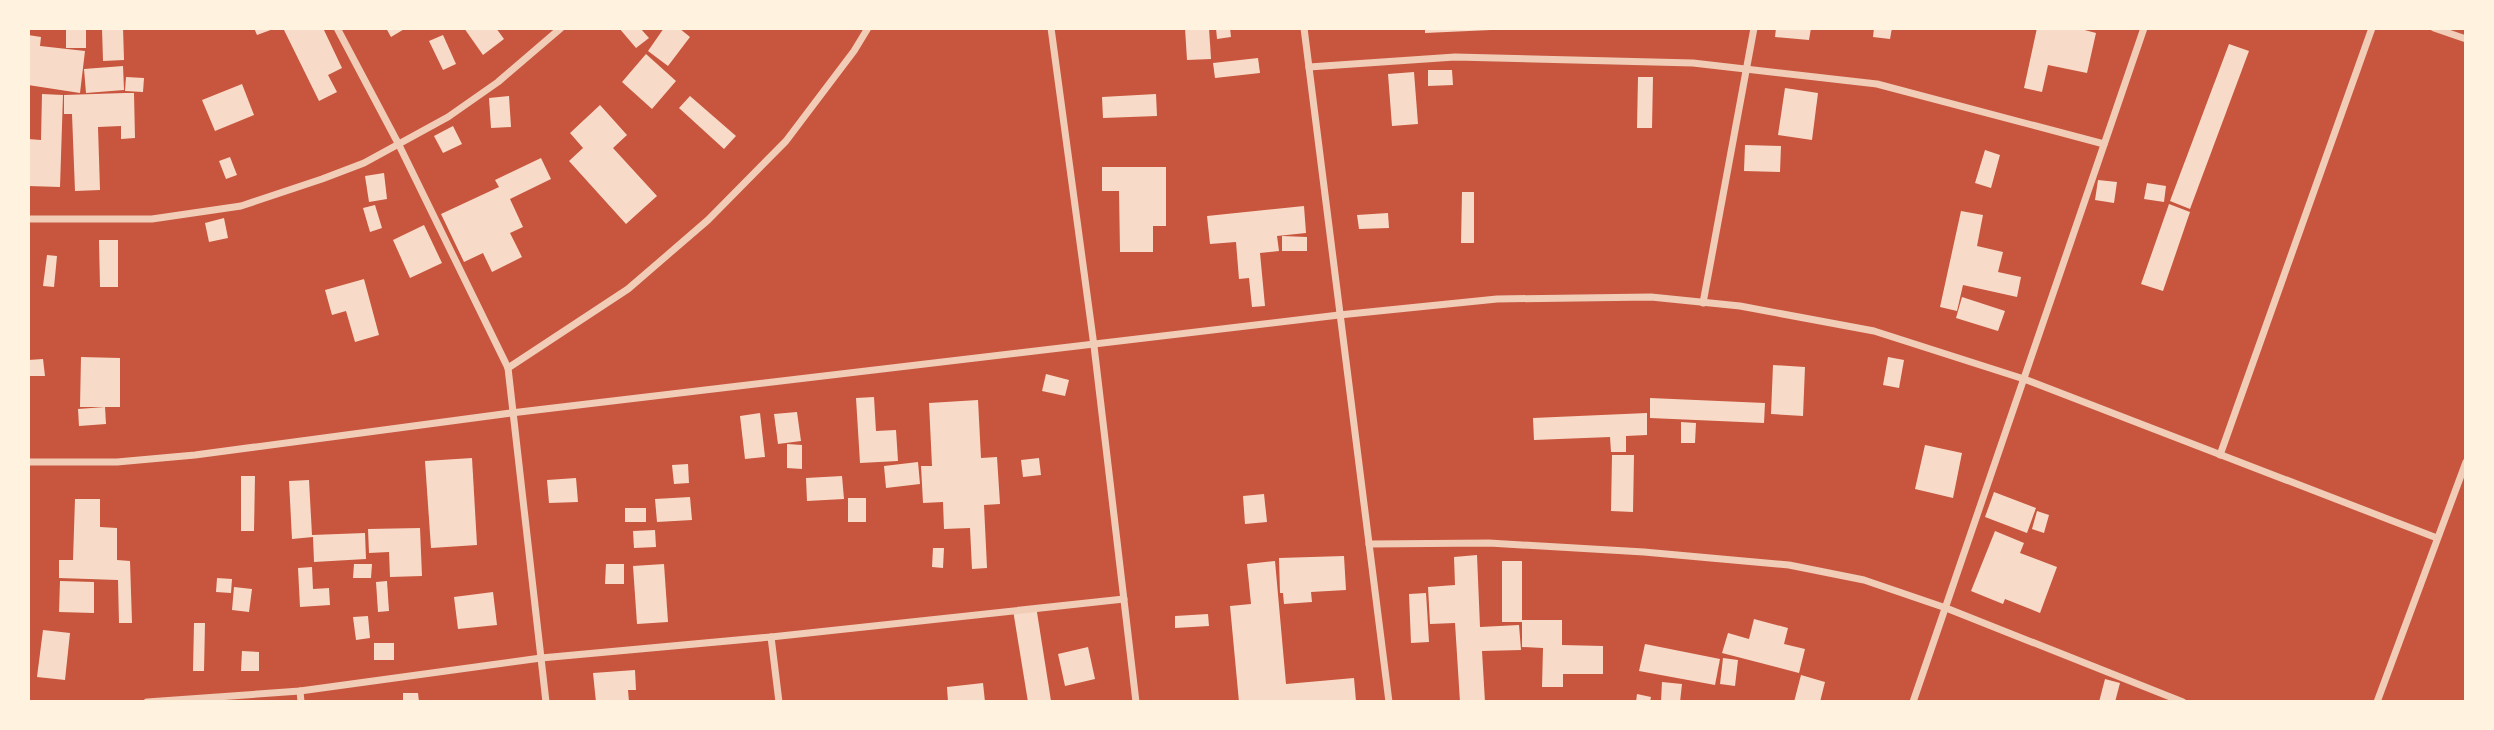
<svg xmlns="http://www.w3.org/2000/svg" width="2494" height="730" font-family="'Alegreya Sans',sans-serif">
	<style>
		.building { fill: #f7dbc8 }
		.lines { fill: none; stroke-linecap: round; stroke-linejoin: round }
		.minor { stroke: #f1ccb7; stroke-width: 7 }
	</style>
	<rect width="100%" height="100%" fill="#c8553d"/>
	<!-- building -->
	<g class="building">
		<rect x="66" y="28" width="20" height="20"/>
		<path d="M102 28H123L124 60 103 61Z"/>
		<path d="M254 28H276L257 35Z"/>
		<path d="M288 28H323L342 68 328 75 337 92 319 101 284 30Z"/>
		<path d="M386 28H406L391 37Z"/>
		<path d="M464 28H496L504 39 483 55Z"/>
		<path d="M619 28H640L649 38 636 48Z"/>
		<path d="M664 28H679L690 37 668 66 648 51Z"/>
		<path d="M1185 28H1209L1211 59 1187 60Z"/>
		<path d="M1216 28H1230L1231 37 1217 39Z"/>
		<path d="M1425 28H1491V30L1425 33Z"/>
		<path d="M1776 28H1811L1809 40 1775 37Z"/>
		<path d="M1874 28H1892L1890 39 1873 37Z"/>
		<path d="M2037 28H2077L2096 33 2087 73 2048 65 2042 92 2024 88Z"/>
		<path d="M28 35 41 37 40 46 85 51 80 93 28 85Z"/>
		<path d="M443 35 456 64 443 70 429 41Z"/>
		<path d="M2229 44 2249 51 2190 209 2170 201Z"/>
		<path d="M646 54 676 81 652 109 622 82Z"/>
		<path d="M1258 58 1260 73 1215 78 1213 63Z"/>
		<path d="M123 66 124 90 86 93 84 69Z"/>
		<path d="M1428 70H1452L1453 85 1428 86Z"/>
		<path d="M1414 72 1418 124 1392 126 1388 74Z"/>
		<path d="M126 77 144 78 143 92 125 91Z"/>
		<path d="M1638 77H1653L1652 128H1637Z"/>
		<path d="M242 84 254 115 215 131 202 100Z"/>
		<path d="M1785 88 1818 93 1812 140 1778 135Z"/>
		<path d="M125 93H134L135 138 121 139V126L98 127 100 190 75 191 72 114H64V95L125 93V97Z"/>
		<path d="M42 94 63 95 60 187 28 186V139L41 140Z"/>
		<path d="M1156 94 1157 116 1103 118 1102 97Z"/>
		<path d="M509 96 511 127 491 128 489 98Z"/>
		<path d="M690 96 736 136 724 149 679 108Z"/>
		<path d="M600 105 627 135 613 148 657 196 626 224 569 161 583 148 570 133Z"/>
		<path d="M453 126 462 144 443 153 434 136Z"/>
		<path d="M1745 145 1781 146 1780 172 1744 171Z"/>
		<path d="M1985 150 2000 155 1991 188 1975 183Z"/>
		<path d="M230 157 237 175 226 179 219 161Z"/>
		<path d="M541 158 551 179 510 199 523 227 510 233 522 257 492 272 483 253 464 262 441 214 499 187 495 180Z"/>
		<path d="M1102 167H1166V226H1153V252H1120L1119 191H1102Z"/>
		<path d="M384 173 387 199 369 202 365 176Z"/>
		<path d="M2098 180 2117 182 2114 203 2095 200Z"/>
		<path d="M2147 183 2166 186 2164 202 2144 199Z"/>
		<path d="M1462 192H1474V243H1461Z"/>
		<path d="M2169 204 2190 212 2163 291 2141 284Z"/>
		<path d="M375 205 382 228 370 232 363 208Z"/>
		<path d="M1304 206 1306 233 1277 236 1279 251 1260 253 1265 306 1252 307 1249 278 1239 279 1236 242 1210 244 1207 216Z"/>
		<path d="M1961 211 1983 215 1977 246 2003 252 1998 272 2021 277 2017 297 1963 285 1957 311 1940 307Z"/>
		<path d="M1388 213 1389 228 1359 229 1357 215Z"/>
		<path d="M224 218 228 238 209 242 205 223Z"/>
		<path d="M424 225 442 263 410 278 393 240Z"/>
		<path d="M1282 236 1307 237V251H1282Z"/>
		<path d="M99 240H118V287H100Z"/>
		<path d="M47 255 57 256 54 287 43 286Z"/>
		<path d="M364 279 379 335 355 342 346 311 332 315 325 290Z"/>
		<path d="M1962 297 2005 311 1998 331 1956 318Z"/>
		<path d="M81 357 120 358V407H80Z"/>
		<path d="M1888 357 1904 360 1899 388 1883 385Z"/>
		<path d="M43 359 45 376H28V360Z"/>
		<path d="M1773 365 1805 367 1803 416 1771 414Z"/>
		<path d="M1046 374 1069 380 1065 396 1042 391Z"/>
		<path d="M874 397 876 431 896 430 898 461 860 463 856 398Z"/>
		<path d="M1650 398 1765 403 1764 423 1650 418Z"/>
		<path d="M978 400 981 458 997 457 1000 504 984 505 987 568 972 569 970 528 944 529 943 502 923 503 921 466H932L929 403Z"/>
		<path d="M105 407 106 424 79 426 78 409Z"/>
		<path d="M797 412 801 441 778 444 774 414Z"/>
		<path d="M760 413 765 457 745 459 740 416Z"/>
		<path d="M1647 413V435L1626 436V452H1611L1610 437 1534 440 1533 418Z"/>
		<path d="M1681 422 1696 423 1695 443H1681Z"/>
		<path d="M787 444 802 445V469L787 468Z"/>
		<path d="M1925 445 1962 453 1953 498 1915 489Z"/>
		<path d="M1612 455H1634L1633 512 1611 511Z"/>
		<path d="M472 458 477 545 431 548 425 461Z"/>
		<path d="M1039 458 1041 475 1023 477 1021 460Z"/>
		<path d="M918 462 920 484 886 488 884 466Z"/>
		<path d="M688 464 689 483 674 484 672 465Z"/>
		<path d="M241 476H255L254 531H241Z"/>
		<path d="M842 476 844 499 807 501 806 478Z"/>
		<path d="M576 478 578 502 549 503 547 480Z"/>
		<path d="M309 480 312 535 365 533 366 559 314 562 313 537 292 539 289 481Z"/>
		<path d="M1994 492 2036 508 2027 533 1985 517Z"/>
		<path d="M1264 494 1267 522 1245 524 1243 496Z"/>
		<path d="M690 497 692 520 657 522 655 499Z"/>
		<rect x="848" y="498" width="18" height="24"/>
		<path d="M75 499H100V527L117 528V560L130 561 132 623H119L118 580 59 578V560H73Z"/>
		<rect x="625" y="508" width="21" height="14"/>
		<path d="M2037 511 2049 515 2044 533 2032 529Z"/>
		<path d="M420 528 422 576 390 577 389 552 369 553 368 529Z"/>
		<path d="M655 530 656 547 634 548 633 531Z"/>
		<path d="M1995 531 2024 543 2020 553 2057 567 2040 613 2005 599 2003 604 1971 591Z"/>
		<path d="M933 548H944L943 568 932 567Z"/>
		<path d="M1477 555 1480 627 1519 625 1521 650 1482 651 1485 702H1460L1455 623 1430 624 1428 587 1455 585 1454 557Z"/>
		<path d="M1344 556 1346 590 1311 592 1312 602 1284 604 1283 593H1280L1279 558Z"/>
		<path d="M1275 561 1286 684 1354 678 1356 701 1239 702 1230 606 1251 604 1247 564Z"/>
		<path d="M1502 561H1522V620H1562V645L1603 646V674H1563V687H1542L1543 648 1522 647V622H1502Z"/>
		<path d="M354 564H372L371 578H353Z"/>
		<path d="M606 564H624V584H605Z"/>
		<path d="M664 564 668 622 637 624 633 566Z"/>
		<path d="M312 567 313 589 329 588 330 605 300 607 298 568Z"/>
		<path d="M217 578 232 579 231 593 216 592Z"/>
		<path d="M60 581 94 582V613L59 612Z"/>
		<path d="M387 581 389 611 378 612 376 582Z"/>
		<path d="M234 587 252 589 249 612 232 610Z"/>
		<path d="M493 592 497 625 458 629 454 597Z"/>
		<path d="M1426 593 1429 642 1411 643 1409 594Z"/>
		<path d="M1036 606 1051 701 1046 702H1028L1013 610Z"/>
		<path d="M1208 614 1209 626 1175 628V616Z"/>
		<path d="M368 616 370 638 356 640 353 617Z"/>
		<path d="M1754 619 1788 628 1784 644 1805 649 1799 673 1722 653 1728 633 1749 639Z"/>
		<path d="M194 623H205L204 671H193Z"/>
		<path d="M43 630 70 633 65 680 37 677Z"/>
		<rect x="374" y="643" width="20" height="17"/>
		<path d="M1645 644 1720 659 1715 685 1639 671Z"/>
		<path d="M1088 647 1095 679 1065 686 1058 654Z"/>
		<path d="M242 651 259 652V671H241Z"/>
		<path d="M1723 658 1738 660 1735 686 1720 684Z"/>
		<path d="M635 670 636 690H628L629 702H596L593 673Z"/>
		<path d="M1801 675 1825 682 1820 702H1794Z"/>
		<path d="M2105 679 2120 683 2115 702H2099Z"/>
		<path d="M1662 682 1682 684 1680 702H1661Z"/>
		<path d="M983 683 985 702H948L947 687Z"/>
		<path d="M403 693H418L419 702H403Z"/>
		<path d="M1637 694 1651 697 1650 702H1636Z"/>
	</g>
	<g class="lines">
		<!-- minor -->
		<g class="minor">
			<path d="M337 28 399 145 508 368 546 702"/>
			<path d="M1051 28 1094 346 1136 702"/>
			<path d="M1304 28 1389 702"/>
			<path d="M2434 28 2466 39"/>
			<path d="M1309 67 1455 57 1693 63 1877 84 2104 144"/>
			<path d="M28 219H152L241 206 322 179 364 163 448 117 498 82 561 28"/>
			<path d="M1703 303 1754 28"/>
			<path d="M508 368 628 289 708 220 786 141 854 51 868 28"/>
			<path d="M2220 455 2372 28"/>
			<path d="M28 462H117L195 455 511 413 1339 315 1497 299 1651 297 1740 306 1874 331 2024 379 2437 538"/>
			<path d="M1369 544 1489 543 1644 552 1789 565 1864 580 1946 608 2183 702"/>
			<path d="M771 637 779 702"/>
			<path d="M300 691 301 702"/>
			<path d="M147 702 300 691 541 658 771 637 1124 599"/>
			<path d="M1913 702 2144 28"/>
			<path d="M2377 702 2466 462"/>
		</g>
	</g>
	<!-- border -->
	<rect width="2494" height="730" fill="none" stroke="#fff3e0" stroke-width="60"/>
</svg>
